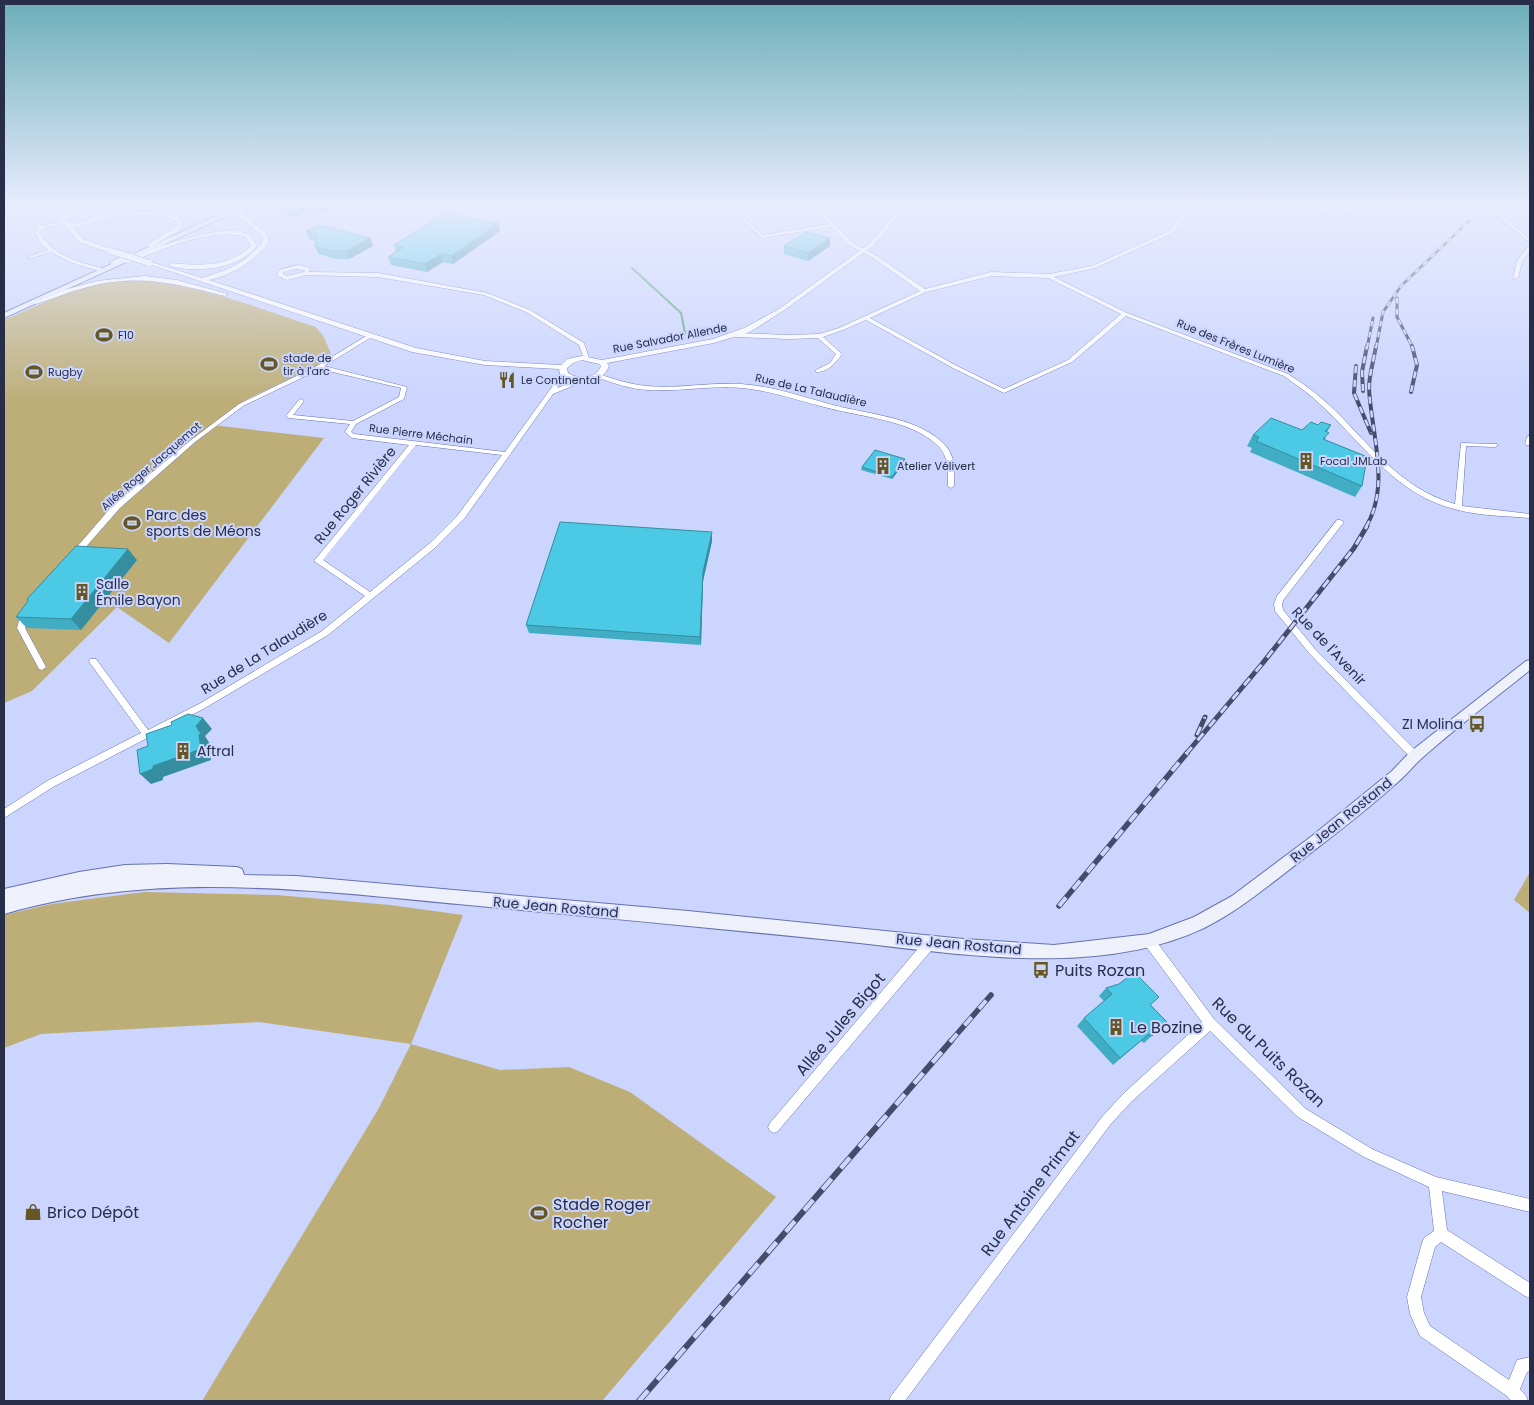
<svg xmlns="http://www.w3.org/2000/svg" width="1534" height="1405" font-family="Poppins,sans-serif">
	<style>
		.green { fill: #bdae78 }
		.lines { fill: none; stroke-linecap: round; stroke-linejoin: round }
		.stream { stroke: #50a470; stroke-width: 2 }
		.minor-casing { stroke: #6672af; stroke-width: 1 }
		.tertiary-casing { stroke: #6672af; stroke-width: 1 }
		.secondary-casing { stroke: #6672af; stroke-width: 2 }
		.minor { fill: #fff; fill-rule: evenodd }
		.tertiary { fill: #fff; fill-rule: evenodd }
		.secondary { fill: #eef0fa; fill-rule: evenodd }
		.rail-far4-casing { stroke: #454b68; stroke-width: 3 }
		.rail-far3-casing { stroke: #454b68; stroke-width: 4 }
		.rail-far2-casing { stroke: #454b68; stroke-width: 5 }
		.rail-far1-casing { stroke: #454b68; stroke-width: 5.5 }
		.rail-casing { stroke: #454b68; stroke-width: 6 }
		.rail-far4 { stroke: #cbd5fe; stroke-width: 2; stroke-dasharray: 5.5; stroke-linecap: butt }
		.rail-far3 { stroke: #cbd5fe; stroke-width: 2.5; stroke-dasharray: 7; stroke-linecap: butt }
		.rail-far2 { stroke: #cbd5fe; stroke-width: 3; stroke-dasharray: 9; stroke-linecap: butt }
		.rail-far1 { stroke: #cbd5fe; stroke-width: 4; stroke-dasharray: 11; stroke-linecap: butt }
		.rail { stroke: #cbd5fe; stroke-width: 4.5; stroke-dasharray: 14; stroke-linecap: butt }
		.tertiary-bridge-casing { stroke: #6672af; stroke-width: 7; stroke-linecap: butt }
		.tertiary-bridge { stroke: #fff; stroke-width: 6 }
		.wall { fill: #41adc4 }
		.shaded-wall { fill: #358da0 }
		.building { fill: #4cc9e4; stroke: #358da0 }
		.labels { text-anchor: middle; stroke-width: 4; stroke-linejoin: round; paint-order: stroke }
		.far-poi-label { font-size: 11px; fill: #282e48; stroke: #cbd5fe; text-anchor: start }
		.far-street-label { font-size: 11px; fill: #282e48; stroke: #cbd5fe }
		.street-label { font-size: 14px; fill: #282e48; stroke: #cbd5fe }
		.poi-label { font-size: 14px; fill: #282e48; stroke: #cbd5fe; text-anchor: start }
		.near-poi-label { font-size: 16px; fill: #282e48; stroke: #cbd5fe; text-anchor: start }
		.near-street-label { font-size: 16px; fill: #282e48; stroke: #cbd5fe }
	</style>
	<rect width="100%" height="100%" fill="#cbd5fe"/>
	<!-- green -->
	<g class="green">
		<path d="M118 280C186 279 252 306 316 327L324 337 331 354 319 365 247 399 212 425 324 438 169 643 117 607 32 691 4 703V320L72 290Z"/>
		<path d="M1530 872V913L1514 900Z"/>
		<path d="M144 892 277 895 390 905 463 915 411 1044 500 1070 569 1067 630 1092 776 1197 602 1401H202L379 1108 411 1044 259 1022 41 1034 4 1048V915L51 904Z"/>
	</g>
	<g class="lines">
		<!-- stream -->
		<path class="stream" d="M632 268 681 313 685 333"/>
		<!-- minor casing -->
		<g class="minor-casing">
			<g id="minor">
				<path d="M725 205H730L763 235 829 224 811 205H816L853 243 877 256 925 289 991 272 1049 274 1092 266 1169 231 1191 205H1196L1173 233 1095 268 1054 277 1127 313 1288 374C1302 383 1315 392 1328 404 1368 441 1399 489 1455 504L1461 443 1497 444V446L1495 447 1466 446 1462 506 1530 514V518C1507 516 1481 516 1458 510 1397 496 1366 447 1323 407 1311 395 1298 386 1284 376L1126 316 1072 362 1004 393 953 368 866 320 843 330 823 337 842 354C835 364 828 372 816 372V370L830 363 836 354 818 338 789 339 736 337 733 335 736 333 789 335 819 334 839 328 920 291 873 258 849 245 831 227 762 238ZM991 276 1048 278 1121 314 1068 360 1004 389 957 366 870 318 926 292Z"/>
				<path d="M1484 205H1490L1494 208 1530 211V213L1498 211 1530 240V243Z"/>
				<path d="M4 220 35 226 65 222V224L45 227 39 232C49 249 64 257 82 263 89 265 96 266 102 269L99 271 70 262 51 252 28 259V257L48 250 40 242 35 232 38 228 4 222Z"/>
				<path d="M1528 247H1530V251L1522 261 1518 278 1513 279 1517 261Z"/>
				<path d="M298 265 310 268 309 272 378 273 487 293 530 310 584 343 589 358 584 359 579 345 526 312 484 295 378 277 306 275 287 280 277 275 279 270ZM294 269 305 270 304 272 287 276 283 274V272Z"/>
				<path d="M368 335 371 337 370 338 324 366 407 387 404 399 356 424 351 432 354 434 505 452 562 373 567 374 557 388 582 379 587 380 553 394 464 519 436 547 328 635 205 708 53 787 4 818V809L47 781 141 733 90 663 89 661 90 659H96L148 730 199 704 322 631 365 596 314 561 409 445 352 438 345 432 350 424 289 418 286 416 299 400 301 399 304 401 293 415 353 421 399 397 401 388 320 369 243 406 195 442 120 508 77 557H71L70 555 114 504 191 440 239 404 317 366ZM416 445 502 455 458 515 430 543 370 592 323 560Z"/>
				<path d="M598 374C614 379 629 384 646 386 677 389 709 382 741 384 772 386 803 397 833 405 867 414 914 417 941 441 955 453 955 468 954 486L951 488 948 486C948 470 949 455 936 444 910 420 862 417 828 408 800 401 772 391 743 388 711 385 679 392 648 390 630 389 613 383 596 377L595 376Z"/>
				<path d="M1530 435V445H1526L1525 444 1527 437Z"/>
				<path d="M1337 520H1340L1344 522 1284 599 1282 604 1283 610 1315 649 1418 753 1420 756 1418 759 1415 760 1412 759 1309 653 1275 611 1274 604 1277 596Z"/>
				<path d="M25 610 29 613 25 628 46 667 42 670 39 669 17 628 21 613Z"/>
				<path d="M1149 936 1153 937 1214 1019 1306 1109 1372 1149 1436 1177 1530 1199V1212L1442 1191 1447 1230 1530 1283V1298L1525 1296 1441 1242 1435 1247 1421 1297 1424 1313 1430 1326 1509 1380 1517 1360 1530 1357V1371L1527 1372 1520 1389 1526 1396 1528 1401H1511L1507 1396 1420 1336 1410 1314 1407 1297 1422 1243 1424 1238 1434 1231 1429 1187 1364 1157 1298 1117 1210 1031 1131 1102 1110 1125 905 1401H889L891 1396 1102 1117 1123 1094 1202 1022 1145 945 1144 941 1145 937Z"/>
				<path d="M931 937 935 938 936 942 935 946 778 1131 774 1133 770 1131 768 1127 770 1123 927 938Z"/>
			</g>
		</g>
		<!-- tertiary casing -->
		<g class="tertiary-casing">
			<g id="tertiary">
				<path d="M902 205H908L873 246 783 311 750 332 714 343 607 363 609 366C602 385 574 387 560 374L559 369 485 365 412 352 146 263 151 262 202 278 226 270 243 261 262 244 263 237 238 216 237 208 240 206 243 208V214L268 235V244C253 262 232 275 209 280L416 348 485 361 561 365 567 359 582 356 602 360 713 339 744 328 779 309 869 244ZM582 360 599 364 601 366C596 380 579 380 568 373L567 368 573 363Z"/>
				<path d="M1222 205 1325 208 1448 205 1445 207 1325 212 1225 207Z"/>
				<path d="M85 209 97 210 103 214 101 217C128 212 155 208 181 219L183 226 177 232 150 247 147 245 148 244 177 226 176 221C153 211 123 215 99 220 90 223 83 227 73 227L83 239 113 250V252L111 253 78 242 66 226 58 222 65 214ZM85 213 97 214C88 223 76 225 65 221L69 216Z"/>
				<path d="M235 230 250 235 257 246C240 266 213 270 188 269 181 268 174 268 169 265L172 263C200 266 229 267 251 246L246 237C210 227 161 250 128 263L123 262C130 257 139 254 148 251 176 240 205 232 235 230Z"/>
				<path d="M131 252 134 254 133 255 114 264 109 263Z"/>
				<path d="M145 276 177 280 228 294 225 296C173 283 137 273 84 288 68 292 52 299 36 304L33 302 64 290 97 281Z"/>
			</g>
		</g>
		<!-- secondary casing -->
		<g class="secondary-casing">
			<g id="secondary">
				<path d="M241 205H250L4 318V313Z"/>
				<path d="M1530 660V670C1494 699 1457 727 1422 758 1414 765 1407 774 1399 781 1363 814 1323 843 1285 873 1259 893 1233 914 1204 928 1096 979 955 953 841 941 713 928 586 916 458 904 305 890 155 870 4 914V889L79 872 125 865 167 864 237 867 242 869 244 875 296 876 688 911 964 939 1054 945 1149 934 1194 917 1232 896 1312 836 1392 771 1410 752 1526 661Z"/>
			</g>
		</g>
		<!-- minor -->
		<use href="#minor" class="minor"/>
		<!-- tertiary -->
		<use href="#tertiary" class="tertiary"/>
		<!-- secondary -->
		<use href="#secondary" class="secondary"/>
		<!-- rail-far4 casing -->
		<g class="rail-far4-casing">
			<g id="rail-far4">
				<path d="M1397 298V317L1413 348"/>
				<path d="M1367 348 1373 318"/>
				<path d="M1376 348 1383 312 1401 286 1469 221"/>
			</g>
		</g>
		<!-- rail-far3 casing -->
		<g class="rail-far3-casing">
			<g id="rail-far3">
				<path d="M1356 366 1354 393 1371 433"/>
				<path d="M1363 391 1362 372 1367 346"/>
				<path d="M1411 392 1417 365 1412 346"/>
				<path d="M1366 527C1391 485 1371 433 1369 388 1369 375 1374 359 1376 346"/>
			</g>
		</g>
		<!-- rail-far2 casing -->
		<g class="rail-far2-casing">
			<g id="rail-far2">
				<path d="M1197 735 1205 717"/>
				<path d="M1186 754 1262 664 1354 548 1367 526"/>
			</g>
		</g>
		<!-- rail-far1 casing -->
		<g class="rail-far1-casing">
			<g id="rail-far1">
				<path d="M1059 906 1187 753"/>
				<path d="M950 1042 991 995"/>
			</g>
		</g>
		<!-- rail casing -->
		<g class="rail-casing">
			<path id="rail" d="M639 1401 951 1041"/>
		</g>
		<!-- rail-far4 -->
		<use href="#rail-far4" class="rail-far4"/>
		<!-- rail-far3 -->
		<use href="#rail-far3" class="rail-far3"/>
		<!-- rail-far2 -->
		<use href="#rail-far2" class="rail-far2"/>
		<!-- rail-far1 -->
		<use href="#rail-far1" class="rail-far1"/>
		<!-- rail -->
		<use href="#rail" class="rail"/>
		<!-- tertiary-bridge casing -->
		<g class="tertiary-bridge-casing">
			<path id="tertiary-bridge" d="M111 251 149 263"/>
		</g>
		<!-- tertiary-bridge -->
		<use href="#tertiary-bridge" class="tertiary-bridge"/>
	</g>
	<!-- wall -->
	<g class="wall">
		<path d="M273 205H337L321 213 309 211 296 217 276 212Z"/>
		<path d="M498 223 500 231 453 264 443 262 427 272 391 265 388 257 396 252 394 245Z"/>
		<path d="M306 231 370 238 373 246 349 259H336L318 254 315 246V241L309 239Z"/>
		<path d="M830 238V246L808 261 784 254V246Z"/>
		<path d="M1318 425H1331L1327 432 1325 440 1370 458 1365 465 1362 486 1355 497 1250 452 1252 448 1247 446 1253 435 1302 430Z"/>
		<path d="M905 459V462L892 479 861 470 862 467Z"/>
		<path d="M712 532V541L703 581 701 645 529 633 526 625Z"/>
		<path d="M137 560 81 630 27 628 16 617Z"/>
		<path d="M1106 988 1151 1005 1167 1022 1144 1043 1141 1041 1113 1065 1077 1026 1084 1018 1104 1001 1099 996Z"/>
	</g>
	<!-- shaded-wall -->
	<g class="shaded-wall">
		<path d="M297 205H307L309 211 296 217 292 207Z"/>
		<path d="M317 205H337L321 213Z"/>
		<path d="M498 223 500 231 453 264 451 256Z"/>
		<path d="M370 238 373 246 349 259 346 251Z"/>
		<path d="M830 238V246L808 261V253Z"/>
		<path d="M441 254 443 262 427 272 425 264Z"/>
		<path d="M905 459V462L892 479V477Z"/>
		<path d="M712 532V541L703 581 701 645 700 637 703 572Z"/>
		<path d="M128 549 137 560 81 630 71 619Z"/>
		<path d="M203 718 212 729 205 736 210 744 208 746 211 760 163 777V780L151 784 140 774 153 766Z"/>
	</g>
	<!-- building -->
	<g class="building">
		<path d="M284 205H297L292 207Z"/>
		<path d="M444 213 498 223 451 256 441 254 425 264 388 257 404 247 394 245Z"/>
		<path d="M320 225 370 238 346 251H333L315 246 316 234 306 231Z"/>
		<path d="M806 232 830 238 808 253 784 246Z"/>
		<path d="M1271 418 1302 430 1311 422 1318 425 1321 422 1331 425 1325 431 1329 433 1323 439 1370 458 1366 463 1362 486 1256 441 1259 437 1253 435Z"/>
		<path d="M875 450 905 459 892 477 862 467Z"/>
		<path d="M560 522 712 532 703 572 700 637 526 625Z"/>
		<path d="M76 546 128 549 71 619 16 617 28 601 27 599Z"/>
		<path d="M188 714 203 718 196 726 201 734 199 735 201 749 153 766V769L140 774 137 750 148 746 146 734 172 725 171 722Z"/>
		<path d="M1132 974 1139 977 1159 997 1150 1005 1167 1022 1152 1036 1149 1034 1120 1058 1084 1018 1112 994 1106 988 1119 984Z"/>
	</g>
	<!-- sky -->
	<linearGradient id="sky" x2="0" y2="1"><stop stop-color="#6baeb8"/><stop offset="0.51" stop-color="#e8ecff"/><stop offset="1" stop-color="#e8ecff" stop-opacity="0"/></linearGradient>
	<rect width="1534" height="402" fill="url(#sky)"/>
	<!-- icons -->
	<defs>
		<g id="stadium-bare" transform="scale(1.35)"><path d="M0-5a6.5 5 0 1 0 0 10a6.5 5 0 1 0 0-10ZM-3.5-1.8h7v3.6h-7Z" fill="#645723" stroke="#cbd5fe" stroke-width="2.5" paint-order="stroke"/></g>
		<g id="restaurant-bare" transform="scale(1.35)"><path d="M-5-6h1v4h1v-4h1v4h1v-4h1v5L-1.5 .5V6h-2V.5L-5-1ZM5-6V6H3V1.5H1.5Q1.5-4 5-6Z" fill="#645723" stroke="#cbd5fe" stroke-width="2.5" paint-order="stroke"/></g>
		<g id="building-bare" transform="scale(1.35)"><path d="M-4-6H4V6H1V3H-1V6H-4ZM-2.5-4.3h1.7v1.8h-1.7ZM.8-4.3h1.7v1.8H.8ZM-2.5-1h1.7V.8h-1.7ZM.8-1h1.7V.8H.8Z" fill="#645723" stroke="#cbd5fe" stroke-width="2.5" paint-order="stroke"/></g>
		<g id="bus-bare" transform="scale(1.35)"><path d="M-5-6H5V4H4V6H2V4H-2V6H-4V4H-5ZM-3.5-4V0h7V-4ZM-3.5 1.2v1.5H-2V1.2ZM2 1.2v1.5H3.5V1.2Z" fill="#645723" stroke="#cbd5fe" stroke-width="2.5" paint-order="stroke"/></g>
		<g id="shop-bare" transform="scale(1.35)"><path d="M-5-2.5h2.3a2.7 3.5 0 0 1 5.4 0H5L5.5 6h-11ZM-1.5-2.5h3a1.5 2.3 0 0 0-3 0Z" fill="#645723" stroke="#cbd5fe" stroke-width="2.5" paint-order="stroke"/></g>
	</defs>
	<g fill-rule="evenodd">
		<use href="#stadium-bare" x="104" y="335"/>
		<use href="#stadium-bare" x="269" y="364"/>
		<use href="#stadium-bare" x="34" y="372"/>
		<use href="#restaurant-bare" x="507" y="380"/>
		<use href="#building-bare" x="1306" y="461"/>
		<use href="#building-bare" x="883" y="466"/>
		<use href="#stadium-bare" x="132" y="523"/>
		<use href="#building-bare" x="82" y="592"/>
		<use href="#bus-bare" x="1477" y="724"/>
		<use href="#building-bare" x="183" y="751"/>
		<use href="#bus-bare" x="1041" y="970"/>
		<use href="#building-bare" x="1116" y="1027"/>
		<use href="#shop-bare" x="33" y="1212"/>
		<use href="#stadium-bare" x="539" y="1213"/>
	</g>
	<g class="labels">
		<!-- far-poi labels -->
		<g class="far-poi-label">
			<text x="118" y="339">F10</text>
			<text x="283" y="362">stade de<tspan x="283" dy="13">tir à l'arc</tspan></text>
			<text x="48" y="376">Rugby</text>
			<text x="521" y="384">Le Continental</text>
			<text x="1320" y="465">Focal JMLab</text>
			<text x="897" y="470">Atelier Vélivert</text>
		</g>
		<!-- far-street labels -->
		<g class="far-street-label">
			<text transform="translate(670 338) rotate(-11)" y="4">Rue Salvador Allende</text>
			<text transform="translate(1236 346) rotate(22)" y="4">Rue des Frères Lumière</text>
			<text transform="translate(811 390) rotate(13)" y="4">Rue de La Talaudière</text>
			<text transform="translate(421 434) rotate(7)" y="4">Rue Pierre Méchain</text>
			<text transform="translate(151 466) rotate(-41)" y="4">Allée Roger Jacquemot</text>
		</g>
		<!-- street labels -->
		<g class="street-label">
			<text transform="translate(355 495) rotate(-51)" y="5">Rue Roger Rivière</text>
			<text transform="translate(1329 646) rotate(47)" y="5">Rue de l'Avenir</text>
			<text transform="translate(264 652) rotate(-32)" y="5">Rue de La Talaudière</text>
			<text transform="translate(1341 820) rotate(-39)" y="5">Rue Jean Rostand</text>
			<text transform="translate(556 907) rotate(5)" y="5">Rue Jean Rostand</text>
			<text transform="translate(959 944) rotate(5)" y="5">Rue Jean Rostand</text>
		</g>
		<!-- poi labels -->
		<g class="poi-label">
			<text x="146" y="520">Parc des<tspan x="146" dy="16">sports de Méons</tspan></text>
			<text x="96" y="589">Salle<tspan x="96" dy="16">Émile Bayon</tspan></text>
			<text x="1463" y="729" text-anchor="end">ZI Molina</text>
			<text x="197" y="756">Aftral</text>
		</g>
		<!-- near-poi labels -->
		<g class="near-poi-label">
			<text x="1055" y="976">Puits Rozan</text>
			<text x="1130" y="1033">Le Bozine</text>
			<text x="553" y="1210">Stade Roger<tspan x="553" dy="18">Rocher</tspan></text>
			<text x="47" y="1218">Brico Dépôt</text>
		</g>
		<!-- near-street labels -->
		<g class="near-street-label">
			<text transform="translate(840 1024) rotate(-50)" y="6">Allée Jules Bigot</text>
			<text transform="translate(1269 1052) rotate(44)" y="6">Rue du Puits Rozan</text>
			<text transform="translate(1030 1193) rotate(-53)" y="6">Rue Antoine Primat</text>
		</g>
	</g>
	<!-- border -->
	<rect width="1534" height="1405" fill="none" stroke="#282e48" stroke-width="10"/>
</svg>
